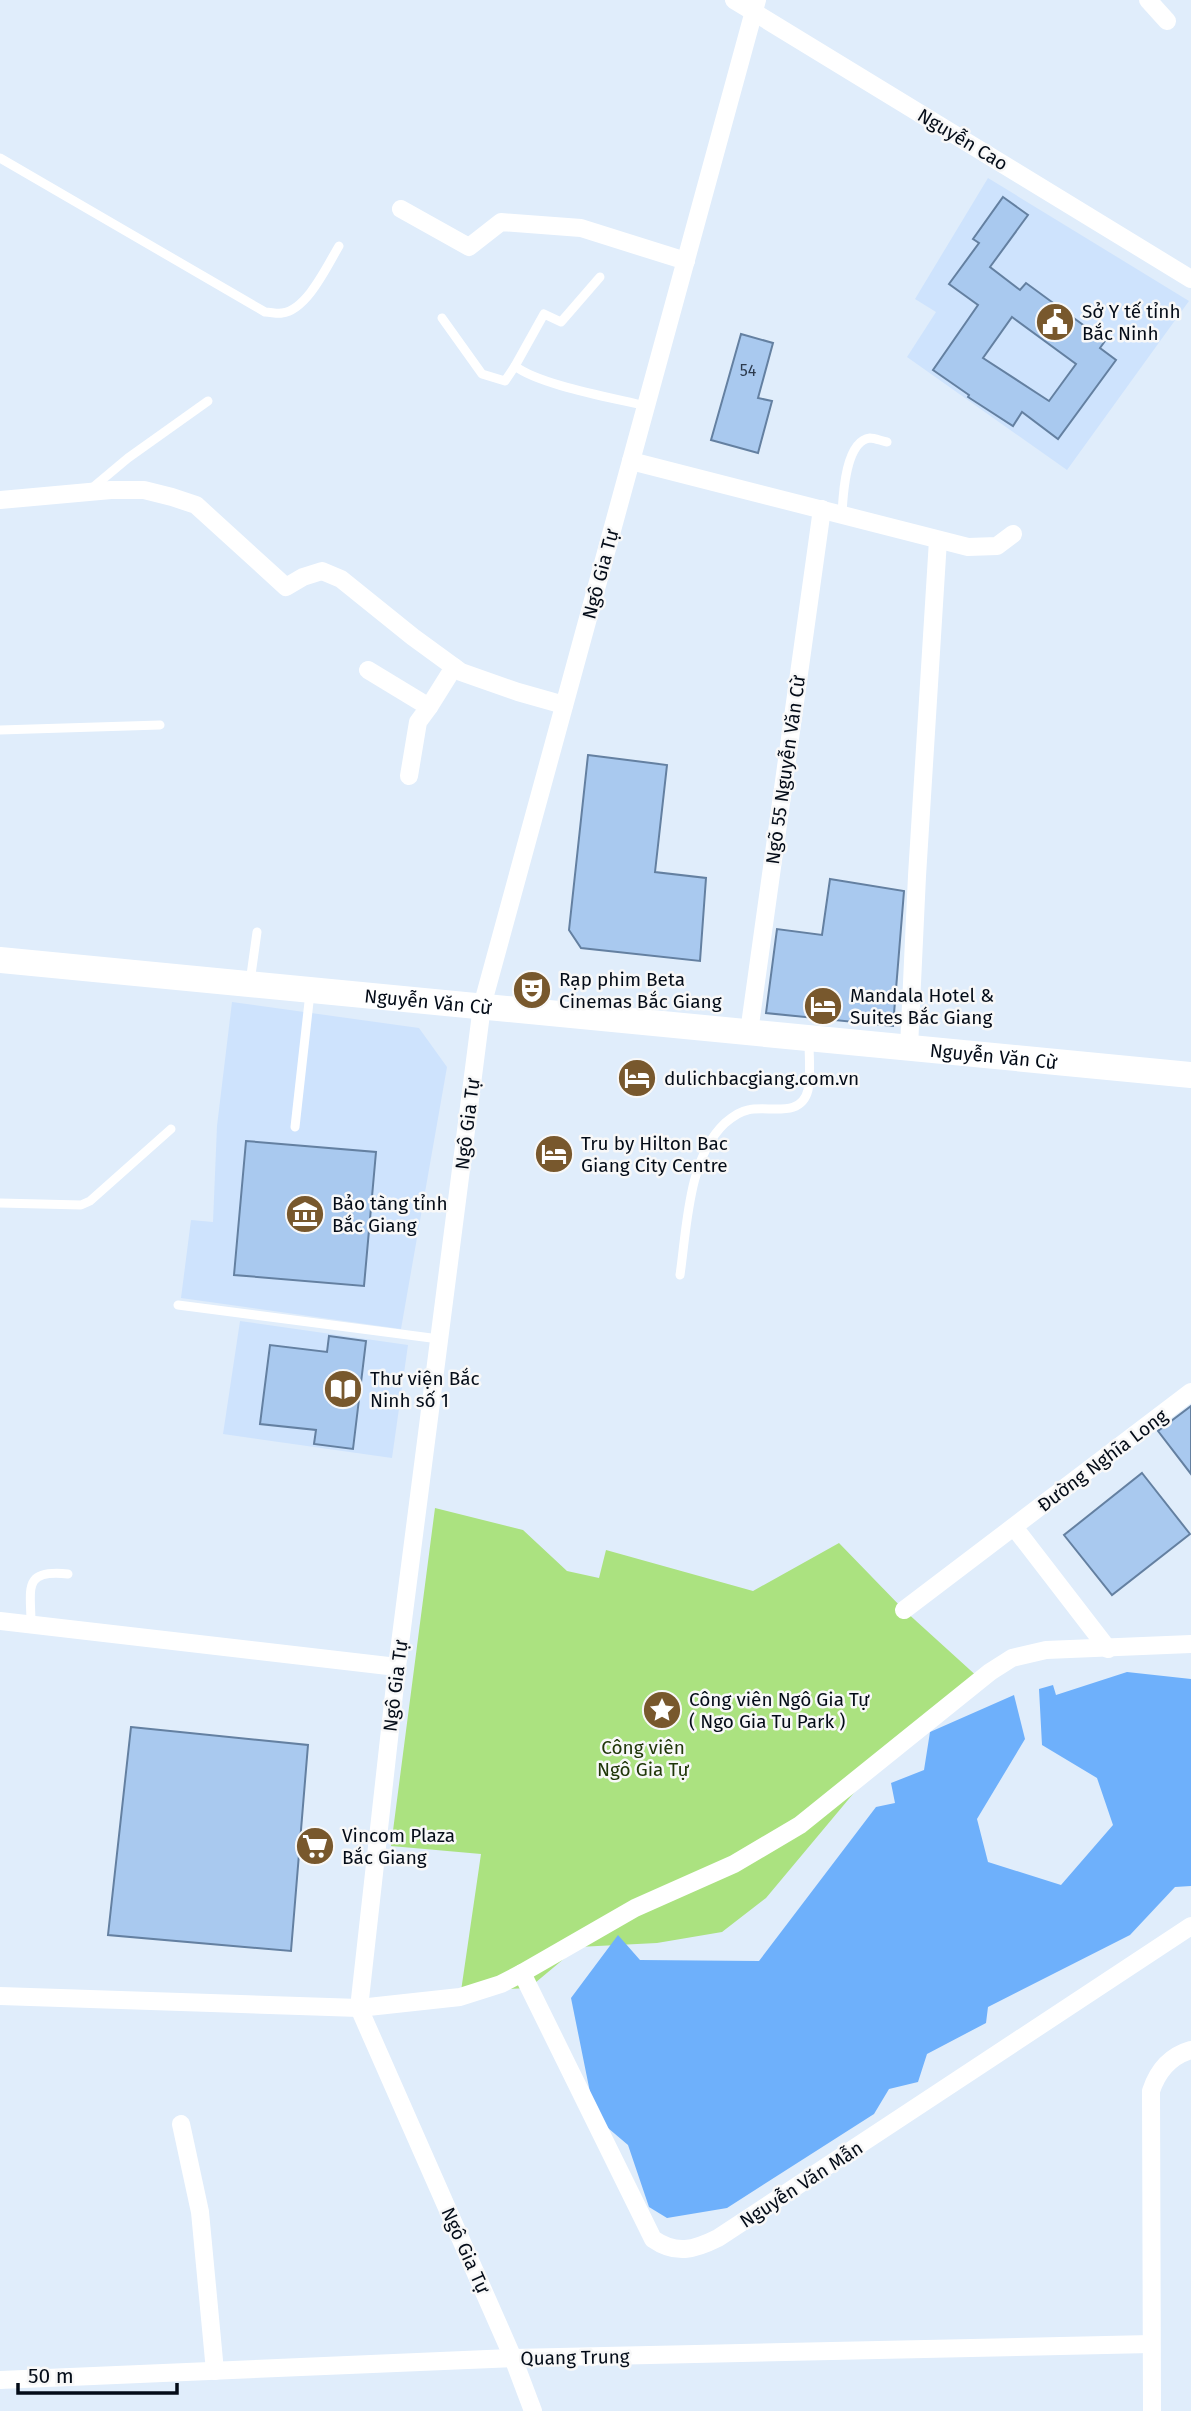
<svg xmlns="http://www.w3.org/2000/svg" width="1191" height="2411" font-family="'Fira Sans',sans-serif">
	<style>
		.built { fill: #cee3fd }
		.green { fill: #abe280 }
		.water { fill: #6eb0fb }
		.building { fill: #a9c9ef; stroke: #6480a1; stroke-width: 2; fill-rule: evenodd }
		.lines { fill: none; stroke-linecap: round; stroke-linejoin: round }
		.lane { stroke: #fff; stroke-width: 9 }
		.street { stroke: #fff; stroke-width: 18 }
		.secondary { stroke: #fff; stroke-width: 26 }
		.labels { text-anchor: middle; stroke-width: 5; stroke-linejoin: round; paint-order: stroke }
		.number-label { font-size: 16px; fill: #2d3b4e }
		.street-label { font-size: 19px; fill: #040c18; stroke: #f8f8f8 }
		.poi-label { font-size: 19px; fill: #040c18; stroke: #f8f8f8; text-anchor: start }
		.park-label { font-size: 19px; fill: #203709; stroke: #f8f8f8 }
	</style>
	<rect width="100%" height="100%" fill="#e0edfb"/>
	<!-- built -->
	<g class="built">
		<path d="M988 178 1189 301 1067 470 907 357 936 312 915 299Z"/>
		<path d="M232 1002 419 1028 447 1067 401 1329 181 1298 191 1220 213 1222 217 1126Z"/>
		<path d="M240 1321 408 1345 392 1458 223 1434Z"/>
	</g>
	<!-- green -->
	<path class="green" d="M435 1508 523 1530 567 1571 599 1578 606 1550 753 1591 839 1543 904 1610 980 1679 863 1782 766 1898 722 1932 657 1943 578 1947 529 1988 461 1991 481 1854 391 1846Z"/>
	<!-- water -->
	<path class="water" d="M1127 1672 1191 1679V1886L1175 1887 1130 1935 988 2007 986 2023 927 2054 918 2082 889 2089 874 2114 727 2208 667 2218 649 2207 628 2145 595 2117 571 1998 618 1935 640 1960 759 1961 876 1807 895 1803 891 1783 924 1770 930 1732 1014 1695 1025 1739 977 1819 988 1862 1061 1885 1113 1825 1097 1778 1042 1745 1039 1689 1053 1685 1056 1695Z"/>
	<!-- building -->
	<g class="building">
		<path d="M1003 197 1028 215 990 267 1020 290 1026 283 1105 341 1100 348 1116 360 1058 439 1022 412 1013 426 968 397 969 395 933 370 978 305 949 284 979 243 973 239ZM1012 317 1076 364 1049 401 983 358Z"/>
		<path d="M741 334 773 343 758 398 772 401 758 453 711 440Z"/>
		<path d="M588 755 667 765 655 872 706 878 700 961 581 948 569 930Z"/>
		<path d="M830 879 904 891 893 1026 766 1013 777 929 822 935Z"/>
		<path d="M246 1141 376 1152 364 1286 234 1275Z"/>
		<path d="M329 1336 366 1341 353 1449 314 1444 316 1430 260 1424 270 1345 327 1352Z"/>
		<path d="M1191 1406V1474L1158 1431Z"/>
		<path d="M1142 1473 1190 1534 1112 1595 1064 1535Z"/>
		<path d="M131 1727 308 1745 291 1951 108 1935Z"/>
	</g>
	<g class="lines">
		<!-- lane -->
		<g class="lane">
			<path d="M0 158 265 312C271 312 277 314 282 313 307 310 327 266 339 246"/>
			<path d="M442 318 482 374 505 381 515 366C539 385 614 398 646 406"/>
			<path d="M515 366 544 314 561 322 600 277"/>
			<path d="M91 489 128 458 208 401"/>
			<path d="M842 514C843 496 845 441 870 438 874 438 882 441 887 442"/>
			<path d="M0 730 160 725"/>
			<path d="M250 982 257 932"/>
			<path d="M295 1127 310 993"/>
			<path d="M0 1203 81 1205 90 1201 171 1129"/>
			<path d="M680 1275C687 1227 688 1158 725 1123 731 1118 741 1111 748 1110 768 1105 801 1119 808 1090 811 1075 809 1057 809 1042"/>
			<path d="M178 1305 439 1339"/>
			<path d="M31 1624C31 1589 22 1569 68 1574"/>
		</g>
		<!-- street -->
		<g class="street">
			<path d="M734 0 1191 279"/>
			<path d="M1148 0 1167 21"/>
			<path d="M401 209 469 247 501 222 581 228 686 261"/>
			<path d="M631 461 968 547 997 546 1013 534"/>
			<path d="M0 500 111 490H144L172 497 196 505 286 587 303 577 322 571 341 579 413 637 461 672 518 692 564 705"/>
			<path d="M368 670 429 707 454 667"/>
			<path d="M409 776 418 722 429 707"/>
			<path d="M749 1032 822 509"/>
			<path d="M909 1047 917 876 938 540"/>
			<path d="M1014 1527 1108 1649"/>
			<path d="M904 1610 1191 1392"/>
			<path d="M0 1621 397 1667"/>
			<path d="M522 1973 653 2239C676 2255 694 2250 718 2238L1191 1926"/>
			<path d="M0 1996 359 2008 460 1997 501 1984 522 1973 635 1908 734 1864 800 1825 990 1672 1012 1658 1046 1650 1191 1644"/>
			<path d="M181 2124 200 2212 215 2371"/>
			<path d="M0 2380 513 2358 1151 2344"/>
			<path d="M533 2411 513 2358 359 2008 397 1667 482 1006 757 0"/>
			<path d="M1152 2411 1151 2091C1158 2070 1170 2056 1191 2050"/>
		</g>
		<!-- secondary -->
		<path class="secondary" id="s1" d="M0 960 1191 1075"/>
	</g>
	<!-- icons -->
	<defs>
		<g id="civic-disc" transform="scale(2.0125)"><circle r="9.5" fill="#78582d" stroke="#f8f8f8"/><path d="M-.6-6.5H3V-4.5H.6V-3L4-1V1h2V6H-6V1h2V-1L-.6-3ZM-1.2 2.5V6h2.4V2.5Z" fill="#fff"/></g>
		<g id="theatre-disc" transform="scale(2.0125)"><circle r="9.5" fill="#78582d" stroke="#f8f8f8"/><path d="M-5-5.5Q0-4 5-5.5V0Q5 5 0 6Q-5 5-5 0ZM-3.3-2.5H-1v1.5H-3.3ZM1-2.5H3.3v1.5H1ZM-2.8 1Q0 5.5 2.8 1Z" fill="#fff"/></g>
		<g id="hotel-disc" transform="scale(2.0125)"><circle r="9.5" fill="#78582d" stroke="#f8f8f8"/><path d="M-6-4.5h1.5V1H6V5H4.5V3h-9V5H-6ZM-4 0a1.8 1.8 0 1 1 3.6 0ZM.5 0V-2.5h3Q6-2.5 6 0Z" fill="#fff"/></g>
		<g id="museum-disc" transform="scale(2.0125)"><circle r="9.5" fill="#78582d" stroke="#f8f8f8"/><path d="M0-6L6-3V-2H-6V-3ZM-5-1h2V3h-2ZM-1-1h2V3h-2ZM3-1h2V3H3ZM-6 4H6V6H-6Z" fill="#fff"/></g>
		<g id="library-disc" transform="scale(2.0125)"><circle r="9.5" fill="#78582d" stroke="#f8f8f8"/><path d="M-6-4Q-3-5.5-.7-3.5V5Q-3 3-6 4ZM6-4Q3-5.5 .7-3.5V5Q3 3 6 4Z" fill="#fff"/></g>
		<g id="sight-disc" transform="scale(2.0125)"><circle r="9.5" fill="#78582d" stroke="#f8f8f8"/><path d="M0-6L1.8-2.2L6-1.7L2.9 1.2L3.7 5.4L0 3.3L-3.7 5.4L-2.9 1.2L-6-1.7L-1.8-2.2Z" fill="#fff"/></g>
		<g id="supermarket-disc" transform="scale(2.0125)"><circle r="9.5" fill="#78582d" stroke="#f8f8f8"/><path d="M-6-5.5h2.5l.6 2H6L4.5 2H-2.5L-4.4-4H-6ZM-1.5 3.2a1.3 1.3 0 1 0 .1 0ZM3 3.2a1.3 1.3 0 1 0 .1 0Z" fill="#fff"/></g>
	</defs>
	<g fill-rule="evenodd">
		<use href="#civic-disc" x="1055" y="322"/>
		<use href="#theatre-disc" x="532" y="990"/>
		<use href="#hotel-disc" x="823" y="1006"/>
		<use href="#hotel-disc" x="637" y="1078"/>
		<use href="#hotel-disc" x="554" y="1154"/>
		<use href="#museum-disc" x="305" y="1214"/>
		<use href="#library-disc" x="343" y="1389"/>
		<use href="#sight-disc" x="662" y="1710"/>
		<use href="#supermarket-disc" x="315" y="1846"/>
	</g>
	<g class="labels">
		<!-- number labels -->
		<g class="number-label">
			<text x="748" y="376">54</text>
		</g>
		<!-- street labels -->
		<g class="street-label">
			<text transform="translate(963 139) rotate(31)" y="7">Nguyễn Cao</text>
			<text transform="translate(600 574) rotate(-75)" y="7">Ngô Gia Tự</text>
			<text transform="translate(785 770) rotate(-82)" y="7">Ngõ 55 Nguyễn Văn Cừ</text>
			<text dy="7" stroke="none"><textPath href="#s1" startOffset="430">Nguyễn Văn Cừ</textPath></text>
			<text dy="7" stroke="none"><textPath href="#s1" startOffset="998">Nguyễn Văn Cừ</textPath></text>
			<text transform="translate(467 1124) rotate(-83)" y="7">Ngô Gia Tự</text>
			<text transform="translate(1102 1460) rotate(-37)" y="7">Đường Nghĩa Long</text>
			<text transform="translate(395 1686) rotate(-83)" y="7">Ngô Gia Tự</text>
			<text transform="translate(801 2184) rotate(-33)" y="7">Nguyễn Văn Mẫn</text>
			<text transform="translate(466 2250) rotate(66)" y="7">Ngô Gia Tự</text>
			<text transform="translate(575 2357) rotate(-1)" y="7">Quang Trung</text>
		</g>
		<!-- poi labels -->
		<g class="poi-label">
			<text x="1082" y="318">Sở Y tế tỉnh<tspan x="1082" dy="22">Bắc Ninh</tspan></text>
			<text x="559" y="986">Rạp phim Beta<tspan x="559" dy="22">Cinemas Bắc Giang</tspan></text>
			<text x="850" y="1002">Mandala Hotel &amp;<tspan x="850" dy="22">Suites Bắc Giang</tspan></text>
			<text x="664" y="1085">dulichbacgiang.com.vn</text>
			<text x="581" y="1150">Tru by Hilton Bac<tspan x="581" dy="22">Giang City Centre</tspan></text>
			<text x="332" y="1210">Bảo tàng tỉnh<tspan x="332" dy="22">Bắc Giang</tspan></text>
			<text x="370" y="1385">Thư viện Bắc<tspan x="370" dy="22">Ninh số 1</tspan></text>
			<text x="689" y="1706">Công viên Ngô Gia Tự<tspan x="689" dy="22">( Ngo Gia Tu Park )</tspan></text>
			<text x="342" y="1842">Vincom Plaza<tspan x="342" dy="22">Bắc Giang</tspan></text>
		</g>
		<!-- park labels -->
		<g class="park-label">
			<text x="643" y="1754">Công viên<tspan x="643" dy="22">Ngô Gia Tự</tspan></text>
		</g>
	</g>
	<!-- scale -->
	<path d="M18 2383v10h159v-10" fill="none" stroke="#040c18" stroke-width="3.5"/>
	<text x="28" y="2383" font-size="21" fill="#040c18" stroke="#f8f8f8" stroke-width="5" paint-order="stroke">50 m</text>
</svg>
